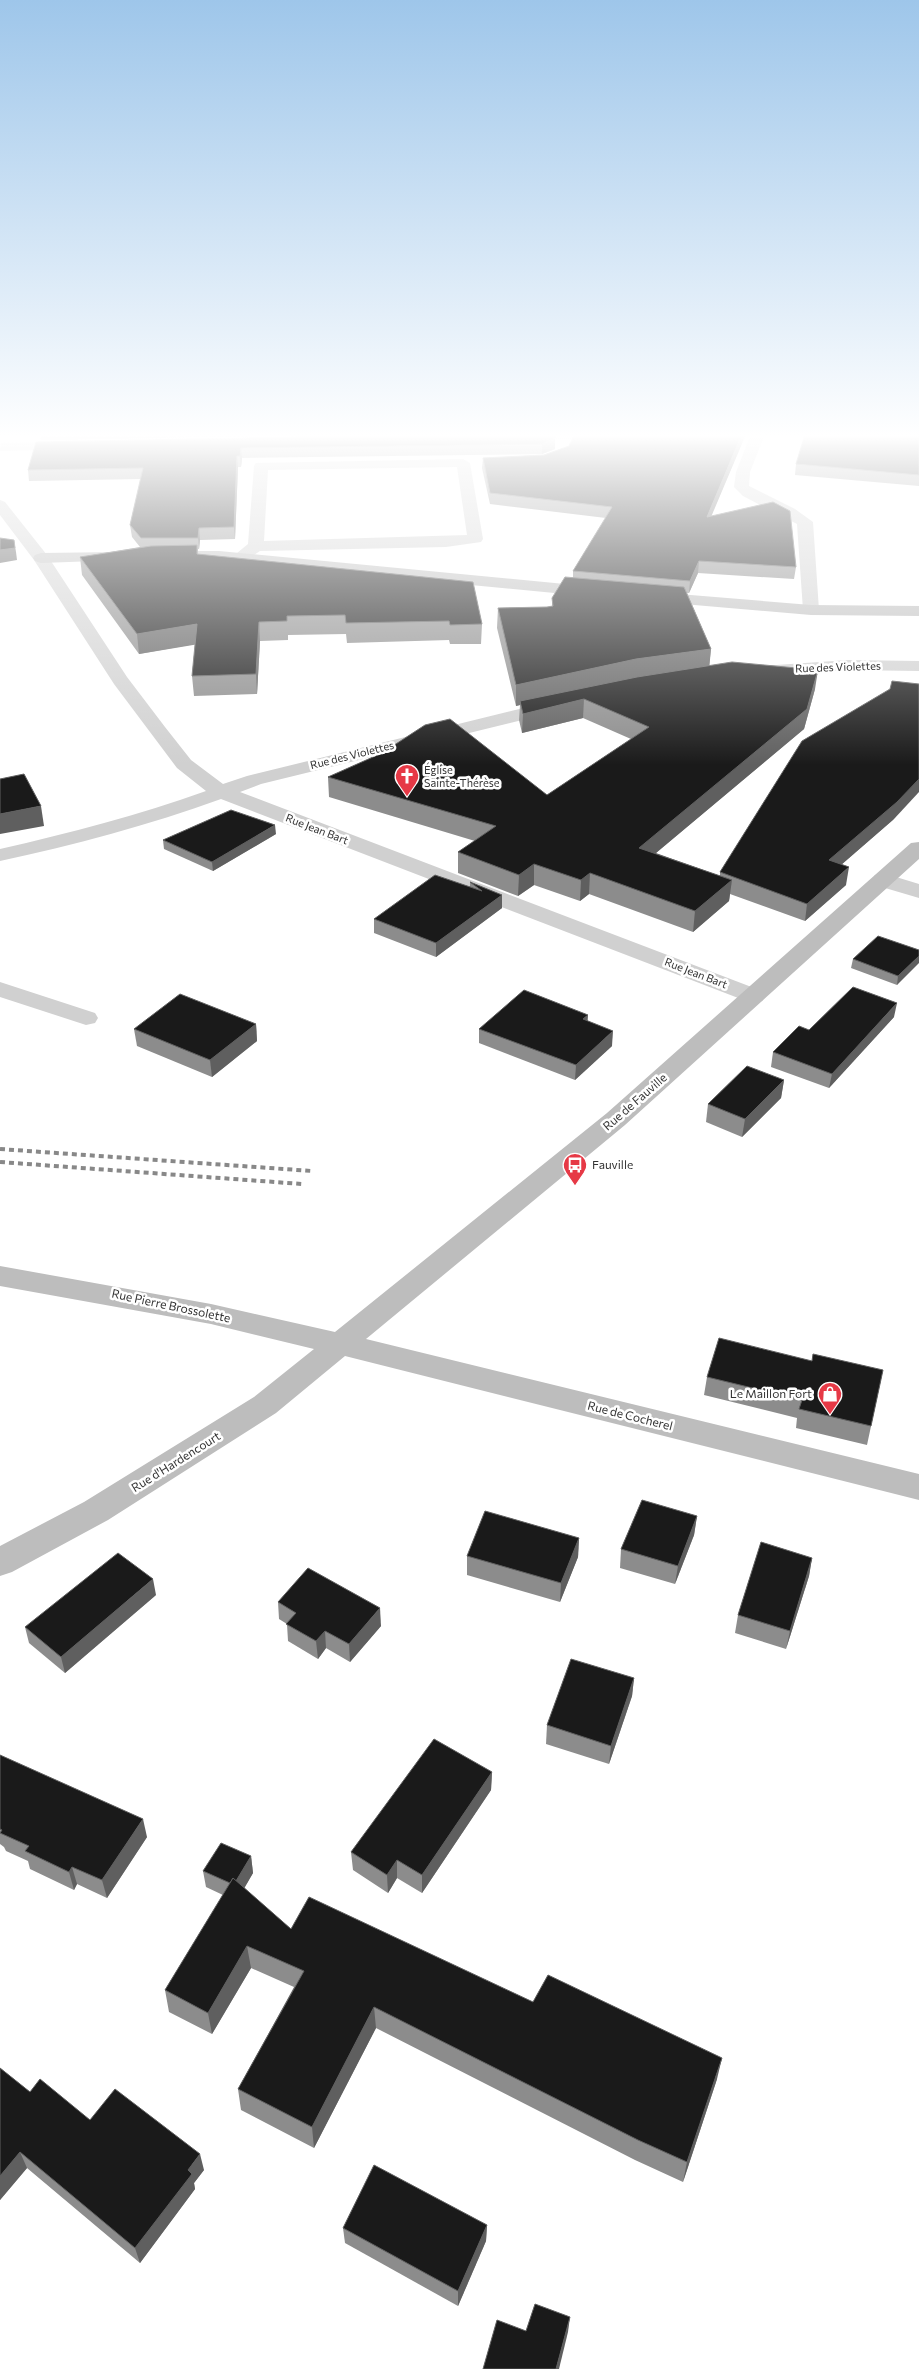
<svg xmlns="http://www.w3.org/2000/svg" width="919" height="2369" font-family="Commissioner,sans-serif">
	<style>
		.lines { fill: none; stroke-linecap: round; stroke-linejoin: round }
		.street { fill: #d0d0d0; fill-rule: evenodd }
		.secondary { fill: #bdbdbd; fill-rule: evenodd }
		.rail { stroke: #888; stroke-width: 4; stroke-dasharray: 5 4; stroke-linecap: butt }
		.wall { fill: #8c8c8c }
		.shaded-wall { fill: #5f5f5f }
		.building { fill: #1a1a1a; stroke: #5f5f5f }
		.labels { text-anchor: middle; stroke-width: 5; stroke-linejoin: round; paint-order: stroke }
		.far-street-label { font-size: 11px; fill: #333; stroke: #fff }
		.far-poi-label { font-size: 11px; fill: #333; stroke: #fff; text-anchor: start }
		.street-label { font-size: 12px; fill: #333; stroke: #fff }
		.poi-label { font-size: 12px; fill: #333; stroke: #fff; text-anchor: start }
	</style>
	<rect width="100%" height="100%" fill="#fff"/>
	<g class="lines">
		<!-- street -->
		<g class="street">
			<path d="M512 434H638L631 438 517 440 512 439 510 436Z"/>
			<path d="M751 434H765L750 472 749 486 795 509 813 522 819 610 817 614H805L803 610 797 524 743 496 734 487 736 472Z"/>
			<path d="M72 442 77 443 79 446 77 449 0 451 1 443Z"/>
			<path d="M463 459 470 463 483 539 481 542 446 547 260 551 245 561H233L231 558 248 544 254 466 256 463ZM457 467 467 535 264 541 268 470Z"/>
			<path d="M0 500 5 502 47 555 127 677 165 727 191 760 223 784 247 776 556 700 563 702 565 706 563 710 261 784 240 792 762 991 766 996 762 1001 754 1003 746 1001 221 799C149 825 75 845 0 861V849C70 833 139 815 206 791L177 768 114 684 34 560 0 515Z"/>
			<path d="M848 660 919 661V671L848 670 761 676 755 675 752 671 755 667 761 666Z"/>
			<path d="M883 873 919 884V898L875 885 872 880 875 875Z"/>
			<path d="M0 982 95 1013 98 1018 95 1023 86 1025 0 997Z"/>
		</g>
		<!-- secondary -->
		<g class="secondary">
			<path d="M178 551H219L596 587 602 588 604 592 602 596 596 597 219 561 172 559 170 556 172 553Z"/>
			<path d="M118 552 124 554 126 557 124 560 41 563 35 561 33 558 35 555 41 553Z"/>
			<path d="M654 592 811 605 919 606V616L811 615 648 601 646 597 648 593Z"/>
			<path d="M919 842V859L625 1125 366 1339 919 1474V1500L345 1356 276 1413 108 1520 12 1572 0 1576V1546L84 1502 254 1397 314 1349 211 1324 0 1286V1266L211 1304 335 1332 607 1113 911 843Z"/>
		</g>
		<!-- rail -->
		<g class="rail">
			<path d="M0 1149 312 1171"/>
			<path d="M0 1162 302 1184"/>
		</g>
	</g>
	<!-- wall -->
	<g class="wall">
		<path d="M40 434H411L41 440Z"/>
		<path d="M573 434H746L711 516 796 567 794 579 698 573 689 593H687L711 649 709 666 815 689 804 729 656 853 720 876V872L894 819 841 865 846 885 805 921 730 894 729 901 693 932 589 894 580 901 534 885 518 896 458 873V852L475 841 329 797 328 777 547 795 631 739 583 718 522 733 519 720 520 705 516 706 497 628 498 608 547 607 552 606V598L573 577V571L606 518 490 504 482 468 483 458 544 455 569 446 573 438Z"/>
		<path d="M919 434V486L795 475 796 464Z"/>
		<path d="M491 435 555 438V449L542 454 242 458 241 467H238L235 539 200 540 199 549H198V554L482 624 481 644H450L449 640 347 643 346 634 288 635V640L260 641 257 694 194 696 192 676 195 644 139 654 82 575 80 557 140 547 132 537 130 525 141 479 29 481 28 470 36 442Z"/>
		<path d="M276 834 213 871 164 849 163 840Z"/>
		<path d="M470 882 502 895V908L436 957 374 933V919L470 887Z"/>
		<path d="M919 950 897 985 851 968 853 959Z"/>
		<path d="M894 1017 829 1088 771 1067 773 1052 809 1030Z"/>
		<path d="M588 1021 612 1046 575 1080 479 1043V1029Z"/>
		<path d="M256 1024 257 1041 212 1077 137 1046 134 1029Z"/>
		<path d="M784 1080 781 1098 742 1137 706 1122 708 1104Z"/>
		<path d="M812 1361 883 1370 867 1445 796 1428 797 1418 704 1395 707 1377Z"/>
		<path d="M697 1516 694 1535 675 1584 620 1568 621 1549Z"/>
		<path d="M579 1538 578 1557 560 1602 467 1575V1556Z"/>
		<path d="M812 1558 809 1576 786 1649 735 1633 738 1615Z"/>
		<path d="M156 1595 65 1673 29 1643 25 1627Z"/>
		<path d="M278 1602 381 1626 350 1662 326 1648 318 1659 288 1641 287 1624 279 1619Z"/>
		<path d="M634 1678 632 1696 609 1764 546 1744 547 1725Z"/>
		<path d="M0 1755 147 1837 107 1898 77 1884 74 1890 30 1869 28 1861 6 1851 4 1847 0 1844Z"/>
		<path d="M492 1772 491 1790 422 1893 397 1878 388 1893 353 1870 351 1852Z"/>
		<path d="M251 1856 253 1873 244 1888 291 1929 533 2002 717 2079 683 2182 635 2160 376 2028 314 2148 241 2110 238 2089 294 1987 251 1968 212 2034 169 2012 165 1990 223 1895 206 1887 203 1871Z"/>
		<path d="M0 2068 30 2092 90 2120 204 2170 194 2183 195 2189 140 2263 27 2168 0 2200Z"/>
		<path d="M487 2225 486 2241 458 2306 345 2243 343 2228Z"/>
	</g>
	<!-- shaded-wall -->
	<g class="shaded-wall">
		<path d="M742 434H746L706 529 707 517Z"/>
		<path d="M555 438V449L542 454V444Z"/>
		<path d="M241 448 242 458 241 467 240 456Z"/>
		<path d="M237 456 238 467 235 539 234 527Z"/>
		<path d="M199 528 200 540 199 549 198 538Z"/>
		<path d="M14 540 16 552 17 560 0 563V550Z"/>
		<path d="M699 561 698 573 689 593 690 581Z"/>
		<path d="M259 622 260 641 257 694 256 674Z"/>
		<path d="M197 624 199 644 139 654 137 634Z"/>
		<path d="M711 649 709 670 520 701V705L516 706V685L636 659Z"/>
		<path d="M818 670 815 689 804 729 638 868 639 848Z"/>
		<path d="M584 699 583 718 522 733 523 714Z"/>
		<path d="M919 779V792L894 819 826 878 829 860Z"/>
		<path d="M41 806 44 826 0 834V814Z"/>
		<path d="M275 825 276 834 213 871 212 862Z"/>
		<path d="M534 864V885L518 896 519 875Z"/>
		<path d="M849 867 846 885 805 921 807 904Z"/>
		<path d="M590 873 589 894 580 901 581 880Z"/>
		<path d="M732 880 729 901 693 932 695 911Z"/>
		<path d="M502 895V908L436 957V943Z"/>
		<path d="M919 956V963L897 985 898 976Z"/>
		<path d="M897 1003 894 1017 829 1088 832 1074Z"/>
		<path d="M588 1015 587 1030 583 1019Z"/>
		<path d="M256 1024 257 1041 212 1077 210 1060Z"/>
		<path d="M613 1031 612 1046 575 1080 576 1065Z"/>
		<path d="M784 1080 781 1098 742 1137 745 1119Z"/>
		<path d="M697 1516 694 1535 675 1584 678 1566Z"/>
		<path d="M579 1538 578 1557 560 1602 561 1583Z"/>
		<path d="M812 1558 809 1576 786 1649 790 1631Z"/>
		<path d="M153 1579 156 1595 65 1673 61 1657Z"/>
		<path d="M380 1608 381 1626 350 1662 349 1644Z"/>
		<path d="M325 1631 326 1648 318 1659 316 1641Z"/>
		<path d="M634 1678 632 1696 609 1764 611 1746Z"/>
		<path d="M492 1772 491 1790 422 1893V1875Z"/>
		<path d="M143 1819 147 1837 107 1898 102 1880Z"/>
		<path d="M251 1856 253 1873 237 1901 234 1884Z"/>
		<path d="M397 1860V1878L388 1893 387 1875Z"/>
		<path d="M72 1867 77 1884 74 1890 69 1872Z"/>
		<path d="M247 1946 251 1968 212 2034 208 2013Z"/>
		<path d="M374 2007 376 2028 314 2148 312 2127Z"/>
		<path d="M722 2058 717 2079 683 2182 687 2162Z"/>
		<path d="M20 2152 27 2168 0 2200V2176Z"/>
		<path d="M200 2154 204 2170 194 2183 195 2189 140 2263 135 2248 188 2170Z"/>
		<path d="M487 2225 486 2241 458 2306V2291Z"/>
		<path d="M570 2317 568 2332 559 2369H556Z"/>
	</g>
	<!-- building -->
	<g class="building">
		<path d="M447 434H491V435L512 434H555V438L542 444 241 448 240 456H237L234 527 199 528 198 538H141L130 525 143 468 28 470 36 442Z"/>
		<path d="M574 434H742L707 517 773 502 790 511 796 567 699 561 690 581 573 571 612 507 490 493 483 458 544 455 569 446 574 435Z"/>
		<path d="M805 434H919V475L796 464Z"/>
		<path d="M0 538 14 540 15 548 0 550Z"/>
		<path d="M197 545V554L473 582 482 624 450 625 449 621 346 623 345 615 287 616V621L259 622 256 674 192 676 197 624 137 634 80 557 151 546Z"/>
		<path d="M565 577 684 587 711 649 636 659 516 685 498 608 547 607 553 606 552 598Z"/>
		<path d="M732 662 818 670 807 709 639 848 732 880 695 911 590 873 581 880 534 864 519 875 458 852 496 826 328 777 382 753 425 725 450 719 547 795 649 727 584 699 523 714 520 701 637 677Z"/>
		<path d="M892 681 919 684V779L897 802 829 860 849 867 807 904 720 872 802 741 890 689Z"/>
		<path d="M24 774 41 806 0 814V779Z"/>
		<path d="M231 810 275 825 212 862 163 840Z"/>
		<path d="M435 875 482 891 470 882 502 895 436 943 374 919Z"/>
		<path d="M878 936 919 950V956L898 976 853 959Z"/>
		<path d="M853 987 897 1003 832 1074 773 1052 799 1026 809 1030Z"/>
		<path d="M524 990 588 1015 583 1019 613 1031 576 1065 479 1029Z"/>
		<path d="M180 994 256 1024 210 1060 134 1029Z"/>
		<path d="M747 1066 784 1080 745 1119 708 1104Z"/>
		<path d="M719 1338 812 1361 813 1354 883 1370 871 1426 799 1409 802 1400 707 1377Z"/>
		<path d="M642 1500 697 1516 678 1566 621 1549Z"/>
		<path d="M485 1511 579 1538 561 1583 467 1556Z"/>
		<path d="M761 1542 812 1558 790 1631 738 1615Z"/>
		<path d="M118 1553 153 1579 61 1657 25 1627Z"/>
		<path d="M308 1568 380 1608 349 1644 325 1631 316 1641 286 1624 296 1613 278 1602Z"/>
		<path d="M571 1659 634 1678 611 1746 547 1725Z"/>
		<path d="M434 1739 492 1772 422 1875 397 1860 387 1875 351 1852Z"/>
		<path d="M0 1755 143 1819 102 1880 72 1867 69 1872 25 1851 29 1846 0 1833 2 1830 0 1829Z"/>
		<path d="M221 1843 251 1856 236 1881 233 1878 230 1883 203 1871Z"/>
		<path d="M233 1878 291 1929 309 1897 533 2002 548 1975 722 2058 687 2162 638 2140 374 2007 312 2127 238 2089 304 1971 247 1946 208 2013 165 1990Z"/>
		<path d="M0 2068 30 2092 40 2079 90 2120 115 2089 200 2154 188 2170 192 2174 135 2248 20 2152 0 2176Z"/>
		<path d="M374 2165 487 2225 458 2291 343 2228Z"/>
		<path d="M535 2304 570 2317 556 2369H483L497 2320 526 2331Z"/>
	</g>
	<!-- sky -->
	<linearGradient id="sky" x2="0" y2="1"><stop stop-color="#9ec6ea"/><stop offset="0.57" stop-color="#fff"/><stop offset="1" stop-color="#fff" stop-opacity="0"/></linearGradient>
	<rect width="919" height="765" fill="url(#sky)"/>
	<!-- icons -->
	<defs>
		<g id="church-pin" transform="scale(1.25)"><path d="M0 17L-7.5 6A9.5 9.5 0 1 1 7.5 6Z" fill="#e63946" stroke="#fff"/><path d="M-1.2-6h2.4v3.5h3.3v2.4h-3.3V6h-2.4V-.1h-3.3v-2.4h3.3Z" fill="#fff"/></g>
		<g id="bus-pin" transform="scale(1.25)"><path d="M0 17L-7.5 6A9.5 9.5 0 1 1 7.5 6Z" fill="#e63946" stroke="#fff"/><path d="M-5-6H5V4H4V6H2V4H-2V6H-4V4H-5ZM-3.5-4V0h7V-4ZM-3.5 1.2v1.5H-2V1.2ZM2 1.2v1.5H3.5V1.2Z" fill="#fff"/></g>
		<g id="shop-pin" transform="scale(1.25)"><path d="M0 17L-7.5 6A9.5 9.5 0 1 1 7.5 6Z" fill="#e63946" stroke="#fff"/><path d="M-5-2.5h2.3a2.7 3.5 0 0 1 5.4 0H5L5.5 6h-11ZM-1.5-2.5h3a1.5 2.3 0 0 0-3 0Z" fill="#fff"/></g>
	</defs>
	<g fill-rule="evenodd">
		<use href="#church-pin" x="407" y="776"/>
		<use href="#bus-pin" x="575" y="1165"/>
		<use href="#shop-pin" x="830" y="1394"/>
	</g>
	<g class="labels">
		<!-- far-street labels -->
		<g class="far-street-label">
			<text transform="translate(838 667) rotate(-2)" y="4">Rue des Violettes</text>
			<text transform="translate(352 755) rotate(-14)" y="4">Rue des Violettes</text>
			<text transform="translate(317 829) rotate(21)" y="4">Rue Jean Bart</text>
			<text transform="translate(696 973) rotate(21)" y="4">Rue Jean Bart</text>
		</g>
		<!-- far-poi labels -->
		<g class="far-poi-label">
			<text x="424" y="774">Église<tspan x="424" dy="13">Sainte-Thérèse</tspan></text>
		</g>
		<!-- street labels -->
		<g class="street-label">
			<text transform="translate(635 1102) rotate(-41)" y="4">Rue de Fauville</text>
			<text transform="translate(171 1306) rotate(12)" y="4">Rue Pierre Brossolette</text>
			<text transform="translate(630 1416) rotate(14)" y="4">Rue de Cocherel</text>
			<text transform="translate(176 1462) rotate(-32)" y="4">Rue d'Hardencourt</text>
		</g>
		<!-- poi labels -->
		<g class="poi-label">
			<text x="592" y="1169">Fauville</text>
			<text x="812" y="1398" text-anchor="end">Le Maillon Fort</text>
		</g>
	</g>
</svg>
